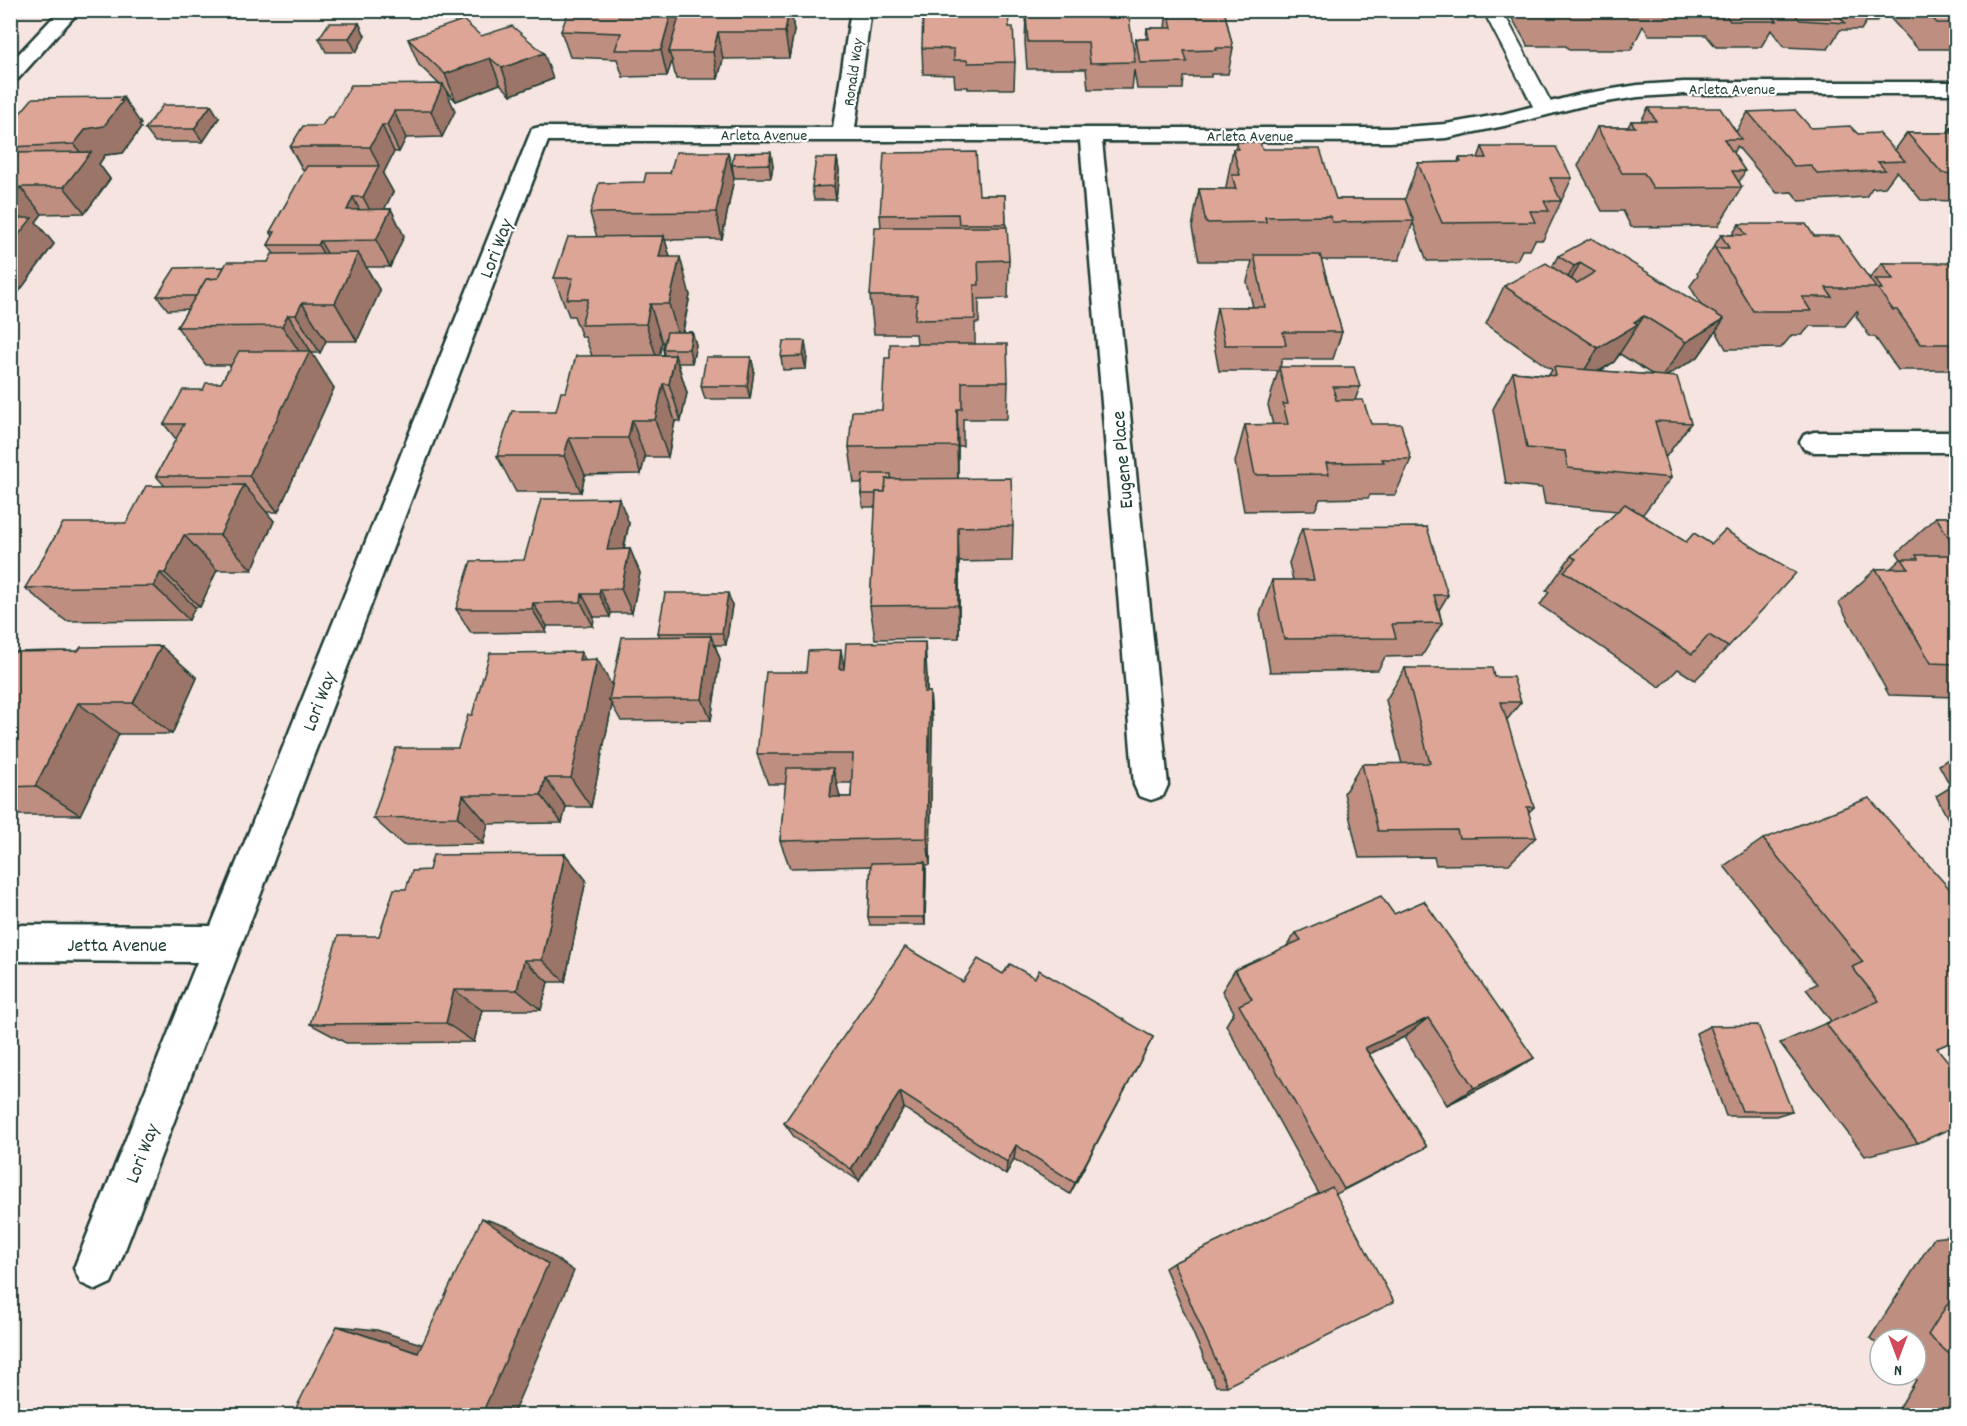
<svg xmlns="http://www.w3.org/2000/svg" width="1967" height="1426" font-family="Dekko,sans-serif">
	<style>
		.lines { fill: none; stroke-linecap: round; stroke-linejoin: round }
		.service-casing { stroke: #1f3d34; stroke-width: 4 }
		.minor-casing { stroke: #1f3d34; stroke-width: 5 }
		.service { fill: #fff; fill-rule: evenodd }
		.minor { fill: #fff; fill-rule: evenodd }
		.wall { fill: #be8e80; stroke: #1f3d34; stroke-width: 1.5; fill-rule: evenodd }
		.shaded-wall { fill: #9b7468; stroke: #1f3d34; stroke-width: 1.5 }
		.building { fill: #dda595; stroke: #1f3d34; stroke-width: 1.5 }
		.labels { text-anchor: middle; stroke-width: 4.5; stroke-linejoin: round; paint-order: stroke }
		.far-street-label { font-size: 16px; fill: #1f3d34; stroke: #fff }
		.street-label { font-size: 20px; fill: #1f3d34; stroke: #fff }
	</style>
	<rect width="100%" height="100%" fill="#f5e4df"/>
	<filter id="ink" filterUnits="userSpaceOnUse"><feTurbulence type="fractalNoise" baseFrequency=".0167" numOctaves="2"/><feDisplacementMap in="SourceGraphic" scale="12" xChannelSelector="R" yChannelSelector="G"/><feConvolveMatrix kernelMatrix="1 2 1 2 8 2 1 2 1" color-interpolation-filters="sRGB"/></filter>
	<g filter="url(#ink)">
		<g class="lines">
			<!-- service casing -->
			<g class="service-casing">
				<path id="service" d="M1483 10H1502L1555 110 1552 114H1538L1535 110Z"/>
			</g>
			<!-- minor casing -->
			<g class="minor-casing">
				<g id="minor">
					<path d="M60 10H80L17 80 10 82V63Z"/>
					<path d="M851 10H871L855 128H1390L1446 124 1503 114 1581 94 1638 85 1684 82H1956V94H1684L1638 97 1582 106 1504 126 1446 138 1390 142 1102 141 1168 785 1163 796 1151 800 1139 796 1134 785 1080 141H548L118 1268 111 1283 96 1290 81 1283 74 1268 197 962 10 961V925L211 926 532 129 540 127 833 128Z"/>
					<path d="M1814 432H1956V452H1814L1804 449 1800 442 1804 435Z"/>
				</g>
			</g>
			<!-- service -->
			<use href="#service" class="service"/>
			<!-- minor -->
			<use href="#minor" class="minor"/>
		</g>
		<!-- wall -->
		<g class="wall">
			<path d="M681 10H791L794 31 789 58 723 59 718 79H676L672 61 667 76 623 77 617 59 570 57 561 31 679 17Z"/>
			<path d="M1167 10H1224L1233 48 1228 74H1211V77H1184L1183 89H1137L1134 70 1132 89H1088L1086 69H1027L1025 42 1026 16 1134 57 1136 39H1146L1147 28H1165Z"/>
			<path d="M1956 10V49H1918L1884 11 1876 22H1866L1861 30H1840L1828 49 1784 47 1771 30 1761 47H1716L1706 35H1649L1643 26 1631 50H1569L1566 46H1528L1508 11Z"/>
			<path d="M359 23 365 36 356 52H326L319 38Z"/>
			<path d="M1009 27 1015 62 1014 89H968V87H955L954 75 923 74 922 48Z"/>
			<path d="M481 36 553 79 511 95 500 84 456 101 446 91 455 111 442 137 406 138 399 152H394L383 174 393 192 384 209H391L404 236 390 267H366L380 291 357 341H326L320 353H313L312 354 334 388 278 512H266L274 521 252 570H217L200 607H195L189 620 66 621 25 588 126 523 164 485 156 476 176 439 164 424 203 390 221 383 231 365H206L177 327 188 309 168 310 157 296 224 267 268 262 274 254 268 245 273 236 270 232 304 172 290 147 322 126 333 117 439 84 419 65 408 39Z"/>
			<path d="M1648 108 1736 132 1748 112 1811 128 1858 134 1895 150 1907 133H1947L1956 121V201L1921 200 1897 171 1885 187 1872 188 1866 197 1799 201 1792 192 1777 193 1737 146 1733 153 1745 171 1739 182 1742 187 1718 226 1631 227 1623 211H1602L1578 166 1597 127H1628L1631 121H1641Z"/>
			<path d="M219 118 203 142H155L145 129Z"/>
			<path d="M141 124 139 125 141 128 123 153 105 155 99 164 110 179 85 213 42 214 36 222 54 244 10 304V133L12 131 10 130V125Z"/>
			<path d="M1237 142 1262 149 1336 199H1405L1418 163 1458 162 1459 158H1478L1482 147 1572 178 1543 240H1535L1530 250H1522L1517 260 1427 261 1413 223 1399 260H1321L1342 332 1333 359H1282L1280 367 1360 387 1355 400 1371 424 1411 459 1395 495H1370L1368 498 1320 499 1315 510 1244 511 1235 462 1245 425H1273L1268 405 1278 371H1219L1212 334 1217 307H1253L1247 282 1252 261H1199L1192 228 1199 189H1226V187L1233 149H1235Z"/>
			<path d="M734 153 773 166 771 178H734L732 165Z"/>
			<path d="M837 158 839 171 836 200H814L812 187Z"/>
			<path d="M734 178 722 239 665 240 670 257 690 295 683 332H692L696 345 692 363H678L687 393 681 421H675L668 457H645L641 474 585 475 581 492H516L497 456 556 411 566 392 592 356 585 337H582L574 316H569L554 278 597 237 590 213 644 182ZM662 342H664L663 349 664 355H659Z"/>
			<path d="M979 195H1005L1006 227 1009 260 1008 298 979 299V323H975V344L1008 382 1007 419H963V446H958V478L1013 526 1012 561 959 562V638L875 639 870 606 876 507H863L861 494 862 483H854L849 447 882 410 890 358 917 344 916 334H874L870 296 881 227 880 215Z"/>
			<path d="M1739 224 1814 236 1870 278 1882 263 1956 266V370H1898L1875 337H1870L1856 316 1858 313 1857 311 1845 326H1810L1802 335H1792L1781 348 1726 349 1716 331 1698 357 1666 376 1691 423 1665 458 1671 478 1643 514H1640L1728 647 1695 680 1678 669 1660 687 1540 605 1549 592 1546 591 1571 556 1618 511 1545 504 1542 488 1506 484 1493 409 1513 372 1549 375 1552 370 1486 324 1504 286 1552 267 1558 256 1701 305 1690 286 1698 275 1697 273 1721 235H1732ZM1620 354 1653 375 1600 371 1614 362Z"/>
			<path d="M807 354 806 369 783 370 781 357Z"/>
			<path d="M751 357 754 370 750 399H705L701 386Z"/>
			<path d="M1936 517H1956V697L1889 695 1839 603 1876 569H1890L1901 559 1897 553Z"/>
			<path d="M629 523 624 549H630L640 573 632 613H611L610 617H594L593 626H547L546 632 471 633 456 609 524 560Z"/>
			<path d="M1302 528 1448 595 1439 610 1442 623 1422 656 1385 657 1378 670 1270 672 1260 614 1272 580H1293L1289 563Z"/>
			<path d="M732 605 726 645H715L720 659 711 720 621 721 612 705 591 807H566L562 823 488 824 483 844 403 845 373 818 458 748 472 715 581 652 585 660 612 686 660 637 658 633Z"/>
			<path d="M161 646 197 678 172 734H119L80 815H10V652L78 651Z"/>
			<path d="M844 667 927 675V692H930L932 724 930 865H926V872L925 925H870L868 917 871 866 790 868 780 841 786 784H768L757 754 806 672ZM836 783H852L851 797H840Z"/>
			<path d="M1405 668 1494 677 1521 702 1506 721 1534 807 1528 813 1536 837 1509 864 1436 865 1434 857 1359 858 1344 793 1362 764H1402L1386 700Z"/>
			<path d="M1956 754V834L1936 796 1951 787 1939 765Z"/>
			<path d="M1763 839 1956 896V1052L1949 1043 1937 1048 1918 1143 1865 1156 1780 1043 1831 1021 1806 989 1817 984 1724 866Z"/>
			<path d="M565 854 586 880 565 982H548L541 1010H482L474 1042 346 1043 310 1024 379 936 406 889 429 870Z"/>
			<path d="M1394 914 1534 1058 1504 1076 1447 1105 1404 1037 1369 1054 1427 1147 1336 1194 1227 1386H1216L1165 1268 1173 1263 1319 1194 1226 1025 1234 1012 1222 991 1235 970 1286 947 1296 933Z"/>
			<path d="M1003 974 1035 978 1153 1037 1070 1194 1014 1159 1006 1175 904 1108 859 1181 795 1138 784 1123 963 982Z"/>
			<path d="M1710 1026 1792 1111 1776 1116H1726L1696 1033Z"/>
			<path d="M1956 1235V1416H1901L1897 1412 1916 1380 1911 1375H1916V1339H1880V1347L1870 1338 1934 1238Z"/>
		</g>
		<!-- shaded-wall -->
		<g class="shaded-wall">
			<path d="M672 10H678L680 20 669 52 672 61 667 76 661 50Z"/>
			<path d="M789 10H791L794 31 789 58 785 32Z"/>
			<path d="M359 23 365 36 356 52 349 38Z"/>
			<path d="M718 32 723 59 718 79 713 52Z"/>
			<path d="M544 53 553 79 511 95 502 68Z"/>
			<path d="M490 58 500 84 456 101 445 74Z"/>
			<path d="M443 84 455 111 442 137 431 111Z"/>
			<path d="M123 97 141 124 139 125 141 128 123 153 105 155 99 164 110 179 85 213 64 187 85 159 74 144 86 129 120 101Z"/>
			<path d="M211 105 219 118 203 142 194 129Z"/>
			<path d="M394 111 406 138 399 152 387 125Z"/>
			<path d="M382 125 394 152 383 174 393 192 377 224 363 197 379 166 370 147Z"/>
			<path d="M728 152 734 178 722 239 716 212Z"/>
			<path d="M771 152 773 166 771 178 769 164Z"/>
			<path d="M837 158 839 171 836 200 834 186Z"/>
			<path d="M20 187 42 214 36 222 54 244 10 304V199Z"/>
			<path d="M353 197 367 224 347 210Z"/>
			<path d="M391 209 404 236 390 267 376 240Z"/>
			<path d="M664 236 675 275 659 257Z"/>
			<path d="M320 241 335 267 333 271 318 245Z"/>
			<path d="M358 253 380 291 357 341 335 303Z"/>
			<path d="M680 257 690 295 680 342 669 304Z"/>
			<path d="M1580 263 1560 301 1554 304 1574 266Z"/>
			<path d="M302 303 326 341 320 353 296 315Z"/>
			<path d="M650 304 662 342 658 362 646 324Z"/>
			<path d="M288 315 334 388 278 512 249 476 305 360 282 326Z"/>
			<path d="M1644 316 1614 362 1575 386 1598 348Z"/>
			<path d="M1724 319 1698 357 1660 380 1686 342Z"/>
			<path d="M692 332 696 345 692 363 689 349Z"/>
			<path d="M805 341 807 354 806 369 803 356Z"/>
			<path d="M675 355 687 393 681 421 669 384Z"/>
			<path d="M751 357 754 370 750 399 747 386Z"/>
			<path d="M663 384 675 421 668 457 655 420Z"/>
			<path d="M957 409 958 446V482L957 446Z"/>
			<path d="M632 420 645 457 641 474 628 438Z"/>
			<path d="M569 438 585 475 581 492 564 456Z"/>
			<path d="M244 485 274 521 252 570 220 535Z"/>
			<path d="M619 498 629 523 618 574 607 550Z"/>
			<path d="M958 527 959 562V638L958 605Z"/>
			<path d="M184 535 217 570 200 607 165 573Z"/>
			<path d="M630 549 640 573 632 613 621 589Z"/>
			<path d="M160 573 195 607 189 620 154 586Z"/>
			<path d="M600 589 611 613 610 617 599 594Z"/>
			<path d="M728 593 732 605 726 645 722 633Z"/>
			<path d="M582 594 594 617 593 626 581 602Z"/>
			<path d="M533 603 547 626 546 632 532 609Z"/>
			<path d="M711 636 720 659 711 720 702 699Z"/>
			<path d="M925 642 927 675 926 724 924 692Z"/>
			<path d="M161 646 197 678 172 734 133 703Z"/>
			<path d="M841 650 847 683 839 669Z"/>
			<path d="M581 652 594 676 597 659 615 691 609 700 612 705 591 807 571 778 579 660Z"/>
			<path d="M930 692 932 724 930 865 927 838Z"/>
			<path d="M78 703 119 734 80 815 35 786Z"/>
			<path d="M833 768 840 797 837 825 830 797Z"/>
			<path d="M545 778 566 807 562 823 541 795Z"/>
			<path d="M463 795 488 824 483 844 458 817Z"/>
			<path d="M565 854 586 880 565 982 542 960Z"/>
			<path d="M925 862 926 872 925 925 924 917Z"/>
			<path d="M524 960 548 982 541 1010 517 990Z"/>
			<path d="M454 990 482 1010 474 1042 446 1023Z"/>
			<path d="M1428 1018 1404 1037 1345 1066 1365 1048Z"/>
			<path d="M1153 1037 1143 1055 1070 1194 1075 1183Z"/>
			<path d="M1534 1058 1504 1076 1447 1105 1474 1088Z"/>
			<path d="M900 1092 904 1108 859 1181 851 1169Z"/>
			<path d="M1016 1145 1014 1159 1006 1175 1007 1162Z"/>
			<path d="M482 1218 511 1228 574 1271 512 1416H481Z"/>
			<path d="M337 1326 377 1330 453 1354 418 1353Z"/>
		</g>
		<!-- building -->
		<g class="building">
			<path d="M569 10H672L661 50H615L621 33 561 31Z"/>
			<path d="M681 10H789L785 32H718L713 52H669Z"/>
			<path d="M923 10H1008L1009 27H1013L1015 62 968 63V60H954V49L922 48Z"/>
			<path d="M1168 10H1224L1233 48H1215L1216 50 1184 51 1187 62 1140 63 1136 39H1149L1147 28H1172Z"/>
			<path d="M1584 10H1649L1650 12H1585Z"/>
			<path d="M1722 10H1768L1777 21H1730Z"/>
			<path d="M1791 10H1835L1845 23 1800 20Z"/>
			<path d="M1925 10H1956V23H1937Z"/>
			<path d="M1026 16 1129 17 1135 62 1090 63 1088 42H1028Z"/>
			<path d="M463 20 481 36 512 26 544 53 502 68 490 58 445 74 408 39Z"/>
			<path d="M329 23H359L349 38H319Z"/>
			<path d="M443 84 431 111H394L387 125H382L370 147H290L303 126H322L328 117H333L351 85Z"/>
			<path d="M123 97 120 101H123L104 126 86 129 74 144 10 147V133L16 127H10V125L33 98Z"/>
			<path d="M163 105H211L194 129H145Z"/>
			<path d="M1648 108H1720L1741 139H1724L1745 171H1732L1742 187 1653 188 1644 173H1622L1597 127H1635L1631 121H1656Z"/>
			<path d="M1795 110 1811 128 1850 126 1858 134 1879 133 1905 161 1878 162 1885 170 1818 174 1810 165 1794 166 1748 112Z"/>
			<path d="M1950 129H1956V174L1942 173 1907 133H1953Z"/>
			<path d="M1237 142H1260L1262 149H1320L1336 199H1405L1414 221 1332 222 1330 216 1265 217 1266 222 1206 223 1199 189H1236L1232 175H1240L1233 149H1238Z"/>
			<path d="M1482 147H1556L1572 178H1550L1561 201H1544L1549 211H1530L1535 222 1442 223 1418 163 1461 162 1459 158H1487Z"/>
			<path d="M91 152 64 187H20L10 199V153Z"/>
			<path d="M676 152H728L716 212 590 213 599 183 644 182 646 173H670Z"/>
			<path d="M771 152 769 164 732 165 734 153Z"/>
			<path d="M976 152 979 195H1005L1006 224H959L958 214 880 215 884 153Z"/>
			<path d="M816 158H837L834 186 812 187Z"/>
			<path d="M307 166H379L363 197H353L347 210 391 209 376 240 320 241 318 245H268L275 232H270Z"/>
			<path d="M10 218H32L10 246Z"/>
			<path d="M1739 224H1806L1814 236H1839L1876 288H1826L1832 297H1802L1811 311H1753L1715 248H1729L1721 235H1746Z"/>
			<path d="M875 227H1007L1009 260 978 261 979 285H974L975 319 915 320 917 296H870Z"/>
			<path d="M664 236 659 257H680L669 304H650L646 324 581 325 588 299H567L573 278H554L568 237Z"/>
			<path d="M1591 238 1724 319 1686 342 1644 316 1634 322 1638 324 1598 348 1504 286 1546 263 1577 283 1595 272 1580 263 1574 266 1558 256Z"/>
			<path d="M358 253 335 303H302L296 315H288L282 326 177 327 206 279 218 278 227 262H268L272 254Z"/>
			<path d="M1254 255H1320L1342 332H1283L1286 345H1225L1217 307H1265Z"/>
			<path d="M1882 263H1954L1956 266V344H1921L1897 310H1893L1878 289H1882L1875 279H1893Z"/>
			<path d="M224 267 218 278 206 279 196 296H157L175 268Z"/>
			<path d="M667 332H692L689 349H663Z"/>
			<path d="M783 341H805L803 356 781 357Z"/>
			<path d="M890 344H1007L1008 382H962V409H957V446L849 447 852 411 882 410 885 358H890Z"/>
			<path d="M239 351H310L249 476H156L184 424H164L183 390H203L206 383H221Z"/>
			<path d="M675 355 669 384H663L655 420H632L628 438H569L564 456H497L512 411H556L561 392H566L576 356Z"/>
			<path d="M706 357H751L747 386H701Z"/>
			<path d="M1279 367H1354L1360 387H1333L1336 400H1363L1371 424H1401L1411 459H1382L1384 462 1326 463 1329 474 1255 475 1245 425 1288 424 1283 404H1288Z"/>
			<path d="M1554 367 1677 377 1691 423 1655 421 1671 478 1568 468 1565 451 1527 448 1513 372 1556 376Z"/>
			<path d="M863 474H891V479H886L885 492H876V494H861Z"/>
			<path d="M1011 478 1013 526 958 527V605L870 606 876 492H885L886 479Z"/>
			<path d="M244 485 220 535H184L165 573H160L154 586 25 588 63 523H126L146 486Z"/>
			<path d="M619 498 607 550 630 549 621 589H600L599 594H582L581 602 533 603 532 609H456L471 561 524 560 541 499Z"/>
			<path d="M1625 504 1686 542 1694 533 1711 544 1725 530 1796 573 1728 647 1709 635 1692 654 1564 571 1576 559 1571 556Z"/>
			<path d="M1936 517H1956V549Z"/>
			<path d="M1427 527 1448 595H1434L1442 623 1392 624 1396 638 1284 639 1272 580H1314L1302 528Z"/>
			<path d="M1916 555H1956V664L1931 663 1876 569 1908 568 1902 559H1918Z"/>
			<path d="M665 593H728L722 633H658Z"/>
			<path d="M711 636 702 699 609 700 622 637Z"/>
			<path d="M925 642 924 692H930L927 838 780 841 787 768H833L830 797H851L853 754H757L766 672H806L808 651 841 650 839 669H844L846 643Z"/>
			<path d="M161 646 133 703H78L35 786 10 787V652L78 651 81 647Z"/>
			<path d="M581 652 579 660 597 659 571 778H545L541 795H463L458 817 373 818 396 748H458L468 715H472L490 653Z"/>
			<path d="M1405 668H1492L1494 677H1513L1521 702H1501L1534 807H1527L1536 837 1459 838 1457 830 1378 831 1362 764 1430 763Z"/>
			<path d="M1869 798 1956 896V1040L1937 1048 1956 1071V1126L1918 1143 1826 1024 1879 1001 1852 967 1863 962 1763 839Z"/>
			<path d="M565 854 542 960H524L517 990H454L446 1023 310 1024 338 936H379L394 889H406L412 871 429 870 433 855Z"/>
			<path d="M925 862 924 917H868L871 863Z"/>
			<path d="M1381 896 1394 914 1424 901 1534 1058 1474 1088 1428 1018 1365 1048 1427 1147 1344 1189 1239 1005 1252 999 1235 970 1301 940 1296 933Z"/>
			<path d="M905 947 963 982 978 959 1003 974 1010 964 1035 978 1039 970 1153 1037 1075 1183 1016 1145 1007 1162 900 1092 851 1169 784 1123Z"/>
			<path d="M1758 1025 1792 1111H1742L1710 1026Z"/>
			<path d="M1332 1187 1394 1302 1227 1386 1173 1263Z"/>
			<path d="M482 1218 548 1264 481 1416H292L337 1326 418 1353Z"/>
			<path d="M1956 1290V1360L1928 1335Z"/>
		</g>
	</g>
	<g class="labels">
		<!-- far-street labels -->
		<g class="far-street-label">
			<text transform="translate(852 72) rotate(-82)" y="6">Ronald Way</text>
			<text x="1732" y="94">Arleta Avenue</text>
			<text x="764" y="140">Arleta Avenue</text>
			<text x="1250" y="141">Arleta Avenue</text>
		</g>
		<!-- street labels -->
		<g class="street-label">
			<text transform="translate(495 248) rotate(-69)" y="7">Lori Way</text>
			<text transform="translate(1121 460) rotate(-95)" y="7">Eugene Place</text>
			<text transform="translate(318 701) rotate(-69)" y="7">Lori Way</text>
			<text x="117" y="951">Jetta Avenue</text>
			<text transform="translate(141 1153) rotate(-69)" y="7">Lori Way</text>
		</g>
	</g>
	<!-- margin -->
	<rect width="1967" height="1426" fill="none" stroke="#fff" stroke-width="36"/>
	<rect x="18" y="18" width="1931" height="1390" fill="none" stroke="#1f3d34" stroke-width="2" filter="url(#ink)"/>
	<!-- north arrow -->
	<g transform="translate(1898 1357) rotate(180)"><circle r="28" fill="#ffffff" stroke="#a5b1ae" stroke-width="1.5"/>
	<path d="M0-4.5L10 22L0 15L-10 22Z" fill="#d1495b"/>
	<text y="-9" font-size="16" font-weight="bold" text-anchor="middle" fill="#1f3d34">N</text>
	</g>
</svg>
